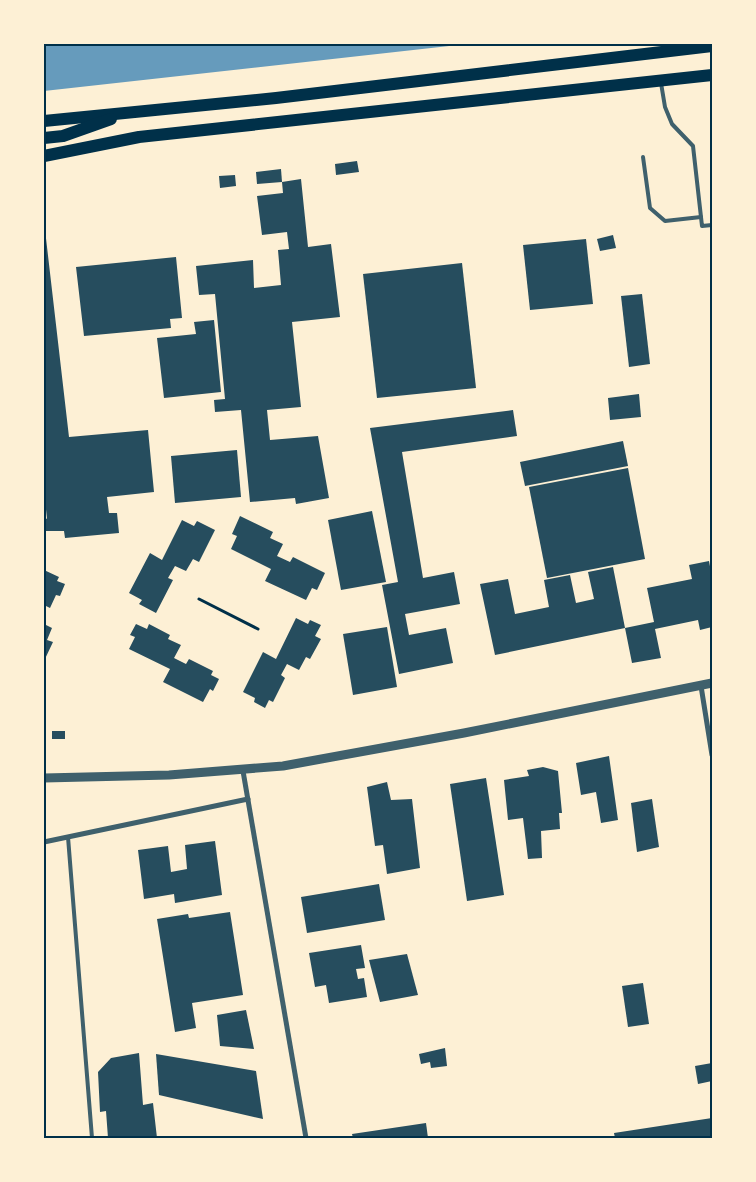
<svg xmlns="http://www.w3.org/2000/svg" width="756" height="1182" font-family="Manrope,sans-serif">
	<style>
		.water { fill: #669bbc }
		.building { fill: #264d5e }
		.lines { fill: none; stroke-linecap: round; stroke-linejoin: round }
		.path { stroke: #003049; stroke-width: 3 }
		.service { stroke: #3f606c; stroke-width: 4 }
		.minor { stroke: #3f606c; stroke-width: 5 }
		.tertiary { stroke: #3f606c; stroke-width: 9 }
		.primary { stroke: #003049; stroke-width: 12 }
		.neatline { fill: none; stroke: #003049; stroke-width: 2 }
	</style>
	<rect width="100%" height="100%" fill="#fdf0d5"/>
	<!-- water -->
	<path class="water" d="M44 44H467L44 91Z"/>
	<!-- building -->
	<g class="building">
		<path d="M357 161 359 172 336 175 335 164Z"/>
		<path d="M281 169 282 182 257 184 256 172Z"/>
		<path d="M235 175 236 186 220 188 219 176Z"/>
		<path d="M301 179 308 247 331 244 340 317 292 322 301 407 267 410 270 440 318 436 329 498 296 504 295 498 250 502 241 410 215 412 214 400 225 399 215 294 199 295 196 266 253 260 254 288 281 285 278 250 289 249 287 232 262 235 257 196 283 193 282 182Z"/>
		<path d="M44 221 69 437 148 430 154 492 107 497 109 513H117L119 533 65 538 64 531H45L44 527V517L47 519 44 490Z"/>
		<path d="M613 235 616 248 600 251 597 239Z"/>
		<path d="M586 239 593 304 530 310 523 245Z"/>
		<path d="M176 257 182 318 170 319 171 328 84 336 76 267Z"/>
		<path d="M462 263 476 388 377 398 363 274Z"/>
		<path d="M642 294 650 364 629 367 621 296Z"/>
		<path d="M214 320 221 392 164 398 157 338 196 334 194 322Z"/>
		<path d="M639 394 641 417 610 420 608 398Z"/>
		<path d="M513 410 517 436 402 452 423 578 454 572 460 604 405 614 409 635 446 628 453 663 399 674 382 585 398 582 370 428Z"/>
		<path d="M623 441 628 466 525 486 520 462Z"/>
		<path d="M237 450 241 497 175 503 171 456Z"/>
		<path d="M628 468 645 559 547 578 529 487Z"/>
		<path d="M372 511 386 582 341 590 328 520Z"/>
		<path d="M240 516 273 532 270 538 283 544 277 556 290 562 293 557 325 573 317 590 312 588 306 600 265 581 271 569 231 549 237 536 232 534Z"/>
		<path d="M182 520 194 526 197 521 215 530 199 562 193 559 186 571 175 566 168 578 173 580 156 613 139 604 142 600 129 593 150 553 162 560Z"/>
		<path d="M709 561 712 577V627L700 630 698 620 655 629 661 658 632 663 625 628 654 622 647 588 692 579 689 565Z"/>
		<path d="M613 567 625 628 495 655 480 584 508 579 515 614 549 607 544 580 570 575 576 603 594 599 588 572Z"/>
		<path d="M44 570 59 577 57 581 65 584 60 596 56 595 50 608 44 605Z"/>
		<path d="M296 618 308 624 310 620 321 625 315 636 321 639 310 659 306 657 299 670 287 664 281 675 285 678 273 702 269 700 265 708 254 702 255 698 243 692 263 652 276 659Z"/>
		<path d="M44 624 52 628 47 640 53 642 44 661Z"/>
		<path d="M136 624 147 629 149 624 170 635 168 639 181 645 174 658 186 664 189 659 213 671 211 675 219 679 213 691 210 689 203 702 163 682 170 669 129 649 135 637 130 635Z"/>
		<path d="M387 627 397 687 353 695 343 634Z"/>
		<rect x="52" y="731" width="13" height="8"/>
		<path d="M609 756 618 820 601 823 596 792 581 795 576 763Z"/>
		<path d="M543 767 558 771 562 813H559L560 829 541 831 542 858 528 859 523 818 508 820 504 780 529 776 527 770Z"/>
		<path d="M486 778 504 895 467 901 450 784Z"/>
		<path d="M387 782 391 800 412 799 420 868 387 874 383 845 375 846 367 787Z"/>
		<path d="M652 799 659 847 637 852 631 803Z"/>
		<path d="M215 841 222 895 175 903 174 894 144 899 138 850 168 846 171 872 187 869 185 845Z"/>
		<path d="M379 884 385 920 307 933 301 897Z"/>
		<path d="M230 912 243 995 192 1003 196 1028 175 1032 157 919 188 914 189 918Z"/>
		<path d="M361 945 365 968 356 969 358 979 364 978 367 997 329 1003 326 985 315 987 309 953Z"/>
		<path d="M407 954 418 995 380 1002 369 960Z"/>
		<path d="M643 983 649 1024 628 1027 622 986Z"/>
		<path d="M246 1010 254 1049 220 1046 217 1015Z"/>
		<path d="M445 1048 447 1066 431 1068 430 1062 421 1064 419 1054Z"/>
		<path d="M139 1053 143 1105 153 1103 157 1138H108L106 1111 100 1112 98 1072 111 1058Z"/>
		<path d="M156 1054 256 1071 263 1119 159 1095Z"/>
		<path d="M712 1063V1081L698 1084 695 1066Z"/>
		<path d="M712 1118V1138H615L614 1133Z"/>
		<path d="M426 1123 428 1138H353L352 1134Z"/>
	</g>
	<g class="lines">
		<!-- path -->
		<path class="path" d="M199 599 258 629"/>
		<!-- service -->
		<g class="service">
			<path d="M661 83 665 107 672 124 693 146 702 226 712 225"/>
			<path d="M643 157 650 208 665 221 701 217"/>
			<path d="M68 837 92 1138"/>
		</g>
		<!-- minor -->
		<g class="minor">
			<path d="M701 686 712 755"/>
			<path d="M243 771 306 1138"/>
			<path d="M44 842 248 799"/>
		</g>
		<!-- tertiary -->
		<path class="tertiary" d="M44 778 169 775 283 766 464 733 712 683"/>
		<!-- primary -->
		<g class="primary">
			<path d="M44 121 276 98 712 46"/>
			<path d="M44 138 63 136 111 119"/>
			<path d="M44 156 139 137 712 75"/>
		</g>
	</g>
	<!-- border -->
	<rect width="756" height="1182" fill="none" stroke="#fdf0d5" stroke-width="90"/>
	<rect x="45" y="45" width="666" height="1092" class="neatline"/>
</svg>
